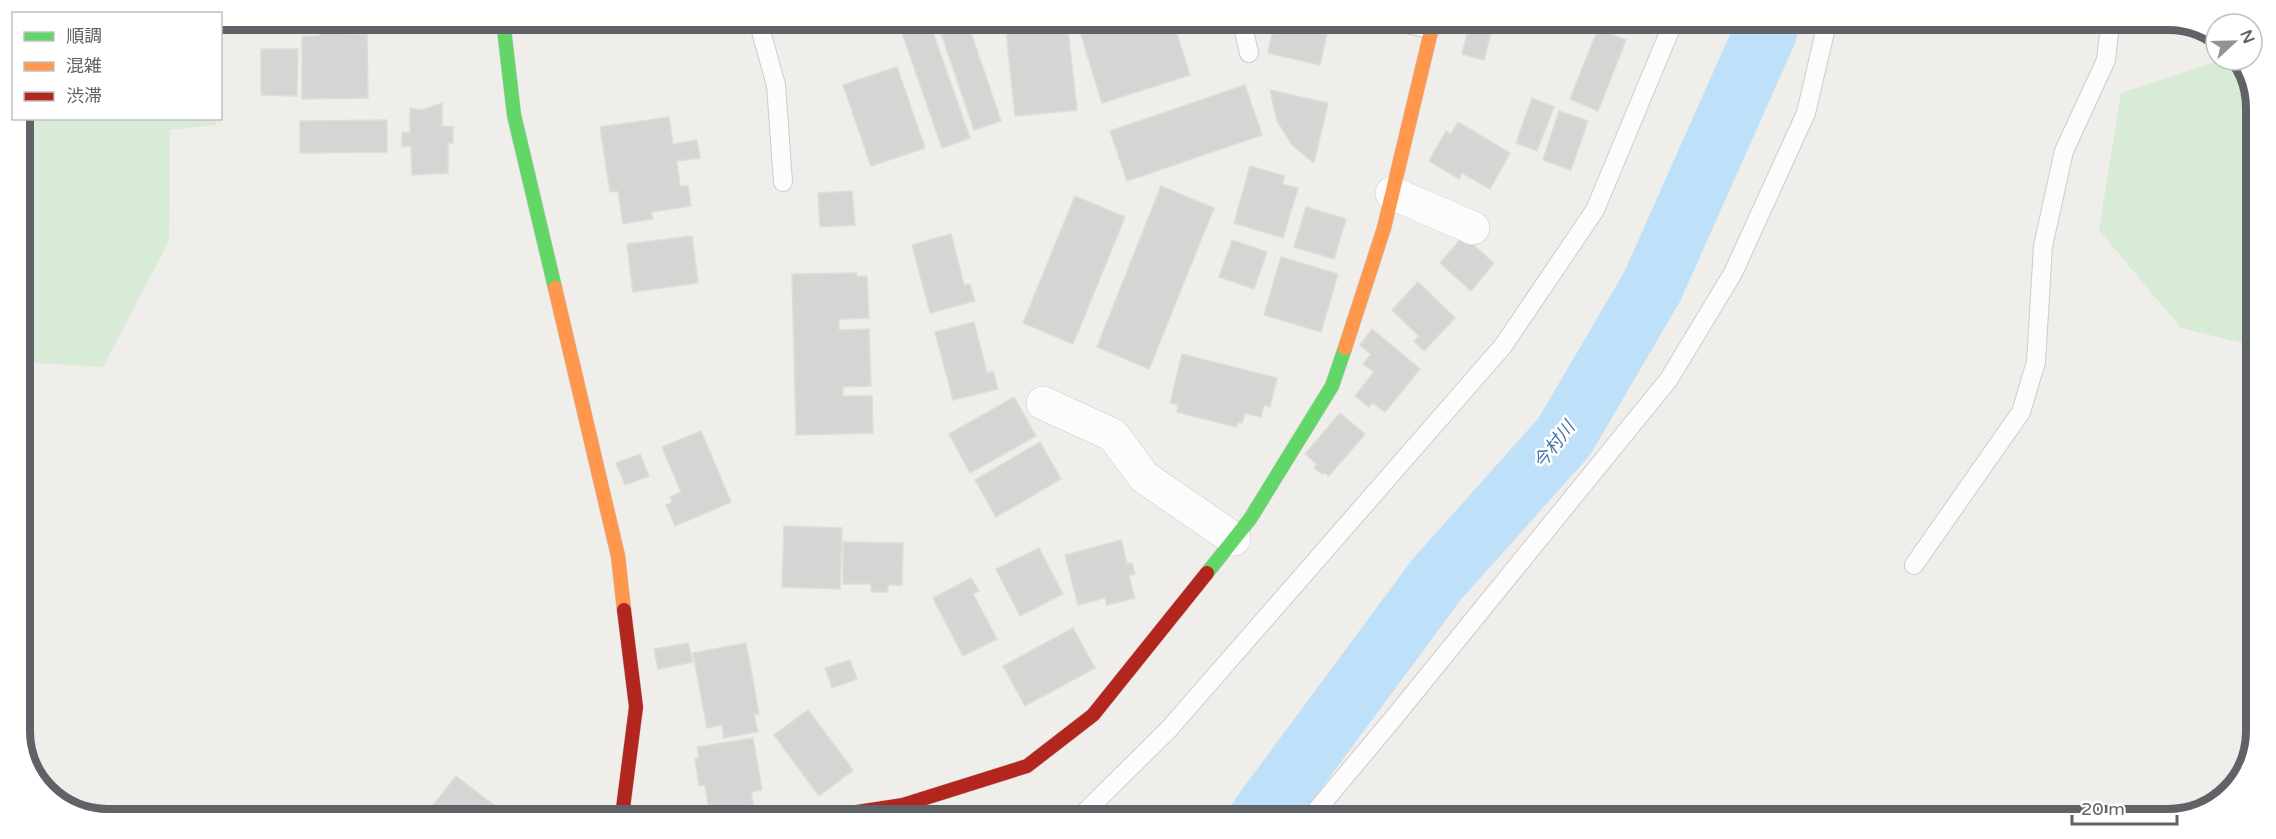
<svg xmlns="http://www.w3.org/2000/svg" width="2276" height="839" font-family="'Varela Round','Noto Sans JP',sans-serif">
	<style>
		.green { fill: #d8ebd6 }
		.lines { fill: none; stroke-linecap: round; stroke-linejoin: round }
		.river { stroke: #bfe0f9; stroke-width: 63 }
		.building { fill: #d6d5d3; stroke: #deddd9; stroke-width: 1.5 }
		.lane-casing { stroke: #cbcccc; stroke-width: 20 }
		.street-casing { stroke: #cbcccc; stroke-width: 34 }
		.fast-casing { stroke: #cacacb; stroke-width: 15 }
		.slow-casing { stroke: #cacacb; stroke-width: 15 }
		.jam-casing { stroke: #cacacb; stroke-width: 15 }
		.lane { stroke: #fdfcfc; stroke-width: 18 }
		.street { stroke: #fdfcfc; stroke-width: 33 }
		.fast { stroke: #63d668; stroke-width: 14 }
		.slow { stroke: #ff974d; stroke-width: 14 }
		.jam { stroke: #b3261e; stroke-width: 14 }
		.labels { text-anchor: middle; stroke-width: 5; stroke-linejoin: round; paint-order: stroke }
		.water-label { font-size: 18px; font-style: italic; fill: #4174aa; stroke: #fff }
		.rim { fill: none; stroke: #5f6368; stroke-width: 8 }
	</style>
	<rect width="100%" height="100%" fill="#efeeea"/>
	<!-- green -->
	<g class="green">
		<path d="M2221 60H2241L2256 102 2255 346 2181 328 2099 230 2121 93Z"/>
		<path d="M20 119H215L216 125 170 130 169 241 103 367 20 362Z"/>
	</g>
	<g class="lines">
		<!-- river -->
		<path class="river" d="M1261 817 1437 579 1564 437 1652 287 1766 31V23"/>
	</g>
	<!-- building -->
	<g class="building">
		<path d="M898 21H929L970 138 942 148Z"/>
		<path d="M937 21H967L1001 121 974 130Z"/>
		<path d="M1005 22H1067L1077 110 1015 116Z"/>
		<path d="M1077 22H1173L1190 75 1102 103Z"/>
		<path d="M1274 22H1315L1329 25 1320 65 1268 53Z"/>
		<path d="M1470 23 1492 28 1484 60 1462 54Z"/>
		<path d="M1598 29 1626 40 1598 111 1570 99Z"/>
		<path d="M319 30H350L351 34H367L368 98 302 99V36H319Z"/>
		<path d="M261 49H298L297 96 261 95Z"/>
		<path d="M897 67 925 148 871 166 843 85Z"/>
		<path d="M1245 85 1262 135 1127 181 1110 131Z"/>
		<path d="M1270 90 1328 103 1314 163 1292 145 1277 121Z"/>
		<path d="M1532 98 1554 107 1537 151 1516 143Z"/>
		<path d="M442 103V126L453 127V143H448V173L412 175 411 146 402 147V132L410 133V108L422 110Z"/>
		<path d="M1559 111 1588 121 1571 170 1543 160Z"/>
		<path d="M669 117 673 144 697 140 700 158 677 161 680 186H688L691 206 651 212 653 219 623 224 618 191 610 192 600 127Z"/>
		<path d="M387 120V152L300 153V121Z"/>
		<path d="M1458 122 1510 153 1490 189 1462 173 1459 179 1429 161 1446 131 1451 134Z"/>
		<path d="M1250 166 1285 176 1282 184 1298 188 1283 238 1234 223Z"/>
		<path d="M1161 186 1214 208 1149 369 1097 347Z"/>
		<path d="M852 191 855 225 820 227 818 193Z"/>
		<path d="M1075 196 1125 217 1073 344 1023 323Z"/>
		<path d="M1306 207 1346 219 1334 259 1294 247Z"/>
		<path d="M951 234 964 285 970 284 975 301 930 313 912 245Z"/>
		<path d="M692 236 698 283 633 292 627 244Z"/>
		<path d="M1463 236 1494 263 1471 291 1440 263Z"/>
		<path d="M1232 240 1267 252 1254 289 1219 277Z"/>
		<path d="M1281 257 1338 274 1321 332 1264 315Z"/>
		<path d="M856 273 857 277 867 276 869 318 839 319V330L869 329 871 386 843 387V396H872L873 433 796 435 792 274Z"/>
		<path d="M1418 282 1455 318 1424 351 1414 341 1419 336 1392 310Z"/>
		<path d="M974 322 987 373 993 371 998 389 953 400 935 332Z"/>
		<path d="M1372 329 1420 369 1385 412 1373 403 1369 407 1355 396 1374 372 1363 364 1371 354 1360 345Z"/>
		<path d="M1182 354 1277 378 1270 407 1264 405 1261 417 1245 413 1242 423 1238 422 1236 427 1177 412 1178 405 1170 403Z"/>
		<path d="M1014 397 1036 436 970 473 949 434Z"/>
		<path d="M1340 413 1365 434 1329 476 1325 473 1322 474 1314 468 1317 464 1305 454Z"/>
		<path d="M701 431 731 502 675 526 666 505 672 502 670 497 681 492 662 447Z"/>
		<path d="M1040 442 1061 479 996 517 975 480Z"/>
		<path d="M640 454 649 476 625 485 616 463Z"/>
		<path d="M784 526 842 528 840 589 782 587Z"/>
		<path d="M1121 540 1127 564 1132 563 1135 574 1129 576 1135 598 1107 605 1105 598 1078 605 1065 555Z"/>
		<path d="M843 542 903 543 902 585H888V592H871V584H843Z"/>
		<path d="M1039 548 1063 594 1020 616 996 569Z"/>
		<path d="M971 578 979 591 973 594 997 639 963 656 933 598Z"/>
		<path d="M1073 628 1095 668 1025 706 1003 666Z"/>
		<path d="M688 643 693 662 658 669 654 649Z"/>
		<path d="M746 643 759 714H754L758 732 724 738 722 725 707 728 693 653Z"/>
		<path d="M850 660 857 679 832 688 825 668Z"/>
		<path d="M808 710 853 770 819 796 774 735Z"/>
		<path d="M753 738 762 790 751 792 755 813 737 816H710L705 785 699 786 695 759 699 758 697 747Z"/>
		<path d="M456 776 508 816 425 815Z"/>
	</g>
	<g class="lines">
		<!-- lane casing -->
		<g class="lane-casing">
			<g id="lane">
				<path d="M758 21 776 85 783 182"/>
				<path d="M1242 22 1249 53"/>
				<path d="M1396 22 1431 29"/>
				<path d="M1914 565 2021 412 2036 362 2043 246 2064 151 2106 60 2110 24"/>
				<path d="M1080 817 1169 729 1503 346 1595 210 1673 23"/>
				<path d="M1310 818 1392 720 1669 379 1733 273 1806 113 1827 23"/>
			</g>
		</g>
		<!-- street casing -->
		<g class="street-casing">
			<g id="street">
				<path d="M1392 193 1473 228"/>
				<path d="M1043 403 1113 435 1144 477 1234 539"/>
			</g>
		</g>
		<!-- fast casing -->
		<g class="fast-casing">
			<g id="fast">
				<path d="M503 20 514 115 555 288"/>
				<path d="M1207 573 1250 519 1332 386 1345 348"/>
			</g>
		</g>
		<!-- slow casing -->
		<g class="slow-casing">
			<g id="slow">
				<path d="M555 288 618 556 624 610"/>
				<path d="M1345 348 1384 228 1433 23"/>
			</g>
		</g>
		<!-- jam casing -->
		<g class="jam-casing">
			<g id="jam">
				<path d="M622 816 636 707 624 610"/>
				<path d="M831 816 903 805 1027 766 1093 715 1207 573"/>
			</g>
		</g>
		<!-- lane -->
		<use href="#lane" class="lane"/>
		<!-- street -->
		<use href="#street" class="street"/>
		<!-- fast -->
		<use href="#fast" class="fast"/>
		<!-- slow -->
		<use href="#slow" class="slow"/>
		<!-- jam -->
		<use href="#jam" class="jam"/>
	</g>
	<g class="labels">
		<!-- water labels -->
		<g class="water-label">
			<text transform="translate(1554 445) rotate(-52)" y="6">今村川</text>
		</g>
	</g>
	<!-- crop -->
	<path d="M0 0H2276V839H0ZM108 30H2168A78 78 0 0 1 2246 108V731A78 78 0 0 1 2168 809H108A78 78 0 0 1 30 731V108A78 78 0 0 1 108 30Z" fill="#fff" fill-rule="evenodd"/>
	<path class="rim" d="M108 30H2168A78 78 0 0 1 2246 108V731A78 78 0 0 1 2168 809H108A78 78 0 0 1 30 731V108A78 78 0 0 1 108 30Z"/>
	<!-- legend -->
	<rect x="12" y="12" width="210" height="108" fill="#ffffff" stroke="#bfc1c3" stroke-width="1.5"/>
	<rect x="24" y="32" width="30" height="9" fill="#63d668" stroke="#bfc1c3" stroke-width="1.5"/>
	<text x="66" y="42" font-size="18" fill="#5f6368">順調</text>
	<rect x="24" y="62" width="30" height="9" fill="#ff974d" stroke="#bfc1c3" stroke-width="1.5"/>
	<text x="66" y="72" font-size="18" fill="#5f6368">混雑</text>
	<rect x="24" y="92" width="30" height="9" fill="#b3261e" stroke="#bfc1c3" stroke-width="1.5"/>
	<text x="66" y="102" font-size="18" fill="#5f6368">渋滞</text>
	<!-- north arrow -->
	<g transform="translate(2234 42) rotate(68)"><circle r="28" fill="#ffffff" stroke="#bfc1c3" stroke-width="1.5"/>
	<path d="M0-4.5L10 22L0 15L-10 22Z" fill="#919496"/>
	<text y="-9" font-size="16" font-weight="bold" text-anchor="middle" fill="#5f6368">N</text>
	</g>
	<!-- scale -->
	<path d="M2072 815v9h105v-9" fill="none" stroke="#5f6368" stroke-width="3"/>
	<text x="2081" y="815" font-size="18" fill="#5f6368" stroke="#ffffff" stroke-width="4.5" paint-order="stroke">20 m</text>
</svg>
